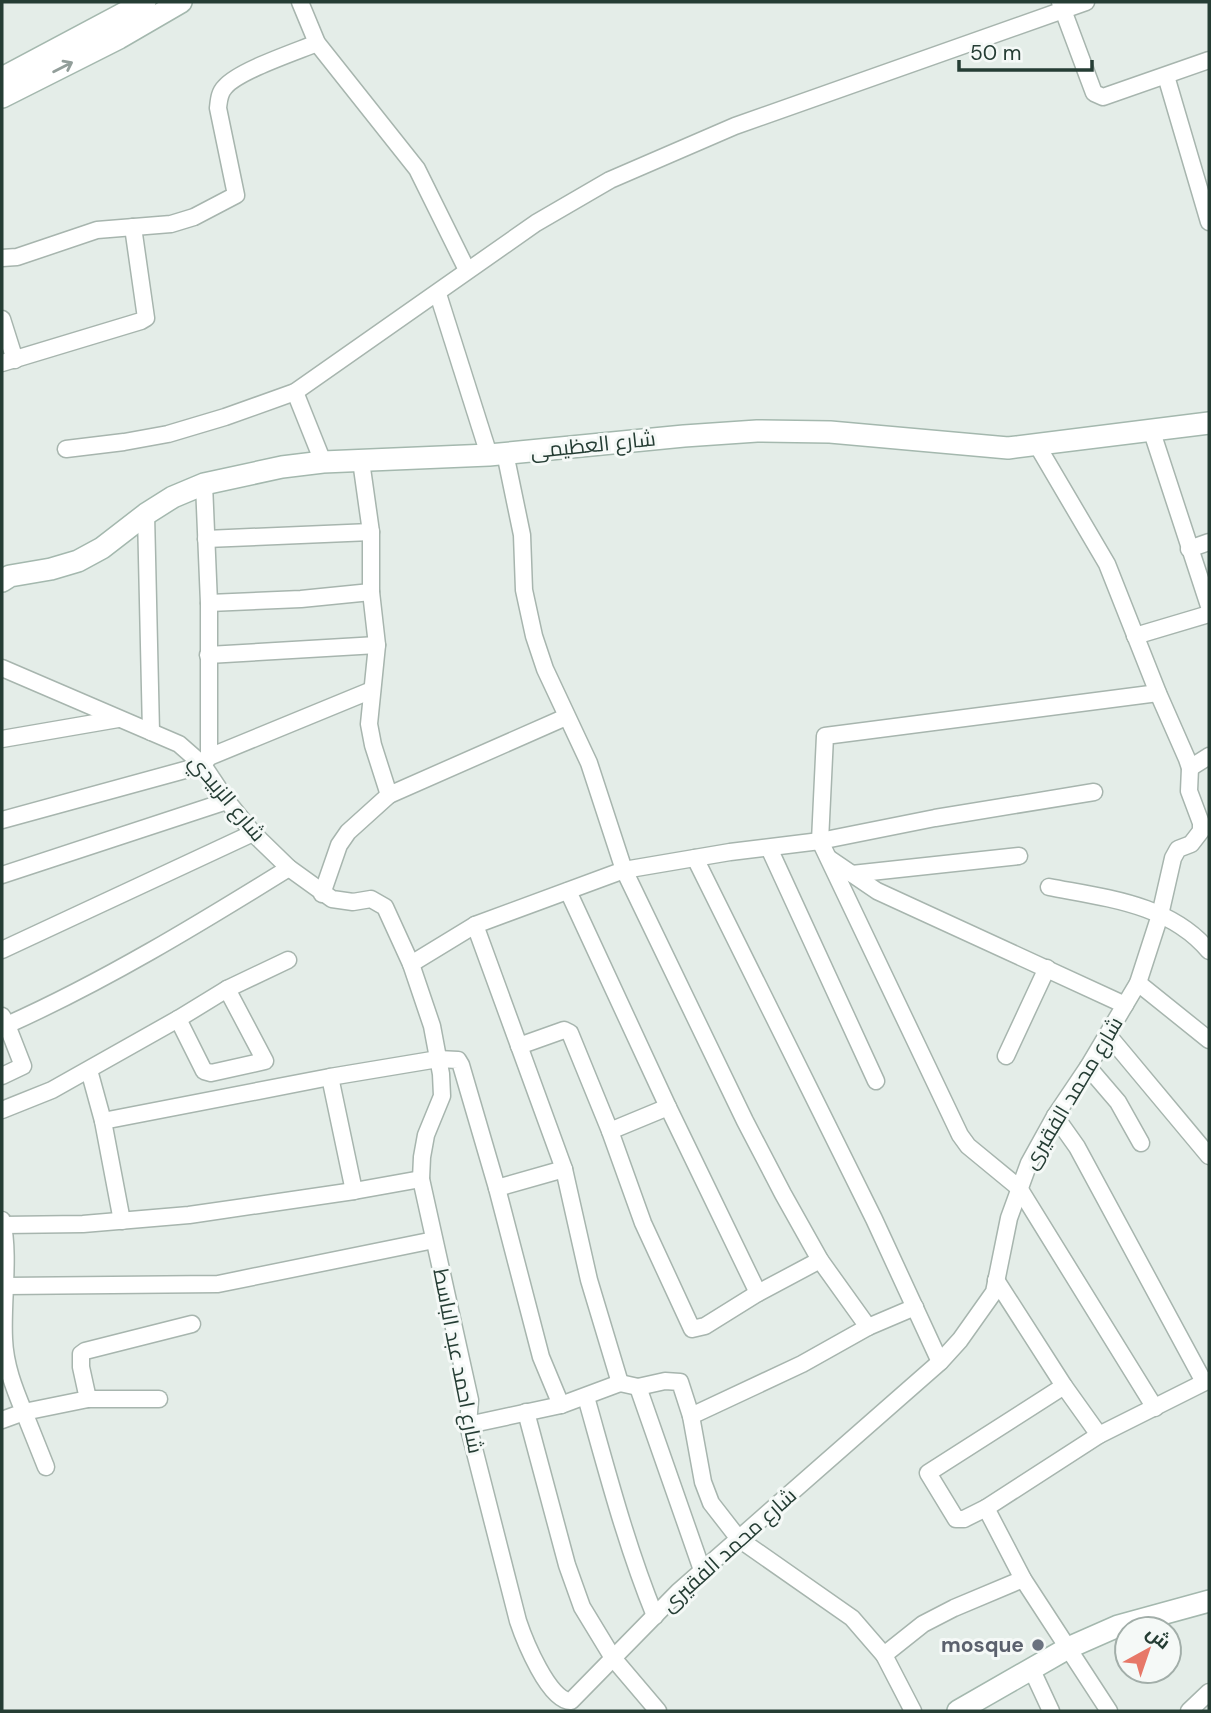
<svg xmlns="http://www.w3.org/2000/svg" width="1211" height="1713" font-family="'DM Sans',Cairo,sans-serif">
	<style>
		.lines { fill: none; stroke-linecap: round; stroke-linejoin: round }
		.street-casing { stroke: #a7b5ae; stroke-width: 19 }
		.secondary-casing { stroke: #a4b8ae; stroke-width: 24 }
		.street { stroke: #fff; stroke-width: 16 }
		.secondary { stroke: #fff; stroke-width: 21 }
		.oneway { stroke: #929e9a }
		.worship-dot { fill: #6b7280; stroke: #f5f9f7; stroke-width: 2.5 }
		.labels { text-anchor: middle; stroke-width: 6; stroke-linejoin: round; paint-order: stroke }
		.street-label { font-size: 21px; fill: #253d34; stroke: #f5f9f7 }
		.worship-label { font-size: 21px; font-weight: bold; fill: #5b616d; stroke: #f5f9f7; text-anchor: end }
	</style>
	<rect width="100%" height="100%" fill="#e4ede8"/>
	<g class="lines">
		<!-- street casing -->
		<g class="street-casing">
			<g id="street">
				<path d="M300 2 317 43 417 169 467 270"/>
				<path d="M1060 2 1094 93 1103 97 1209 60"/>
				<path d="M1166 76 1209 222"/>
				<path d="M2 258 17 257 97 230 171 224 194 217 236 195 218 108C219 100 219 93 225 87 238 71 295 52 317 43"/>
				<path d="M438 294 489 455"/>
				<path d="M2 319 15 360"/>
				<path d="M2 363 141 321 146 318 133 227"/>
				<path d="M295 392 323 462"/>
				<path d="M1151 429 1209 606"/>
				<path d="M66 449 124 442 168 434 225 417 295 392 536 223 610 180 735 126 1086 2"/>
				<path d="M505 453 522 535 524 590 534 636 545 669 589 763 624 870 745 1121 783 1194 820 1260 868 1327"/>
				<path d="M361 461 371 532V592L377 645 369 724 373 745 389 795 566 717"/>
				<path d="M204 484 209 603V757"/>
				<path d="M146 514 151 732"/>
				<path d="M206 539 371 532"/>
				<path d="M1189 549 1209 542"/>
				<path d="M209 603 301 599 371 592"/>
				<path d="M1135 636 1209 614"/>
				<path d="M208 655 377 645"/>
				<path d="M2 668 179 744 203 765 227 801 253 833 289 868 332 899 353 902 371 899 385 907 411 964 432 1026 441 1074 442 1096 426 1135 422 1157 421 1179 470 1400 468 1425 518 1621C524 1639 549 1702 571 1701L678 1592 940 1362 960 1340 994 1292 1009 1218 1029 1163 1055 1116 1088 1067 1138 983 1160 915 1173 858 1178 849 1191 844 1201 831V823L1189 791 1190 768 1187 759 1158 693 1107 564 1037 445"/>
				<path d="M2 739 118 719"/>
				<path d="M1190 768 1209 756"/>
				<path d="M2 820 203 765 209 757 372 690"/>
				<path d="M769 848 876 1081"/>
				<path d="M695 858 874 1219 940 1362"/>
				<path d="M830 859 877 891 1125 1005"/>
				<path d="M852 874 1019 856"/>
				<path d="M2 875 227 801"/>
				<path d="M1049 887C1106 898 1170 904 1209 951"/>
				<path d="M568 891 668 1107 758 1293"/>
				<path d="M322 894 339 845 348 832 389 795"/>
				<path d="M475 925 564 1169 589 1280 620 1383"/>
				<path d="M2 950 253 833"/>
				<path d="M411 964 475 925 624 870 730 852 820 841 935 818 1094 792"/>
				<path d="M1138 983 1209 1040"/>
				<path d="M2 1016 7 1025C105 981 197 925 289 868"/>
				<path d="M178 1019 204 1071 211 1073 265 1061 227 989"/>
				<path d="M1108 1035 1209 1156"/>
				<path d="M519 1046 564 1030 570 1033 610 1131 643 1223 692 1329 705 1326 758 1293 820 1260"/>
				<path d="M1006 1056 1047 968"/>
				<path d="M1088 1067 1118 1102 1141 1143"/>
				<path d="M89 1070 103 1121 122 1221"/>
				<path d="M2 1076 23 1066 7 1025"/>
				<path d="M2 1110 52 1090 178 1019 227 989 288 960"/>
				<path d="M1055 1116 1077 1147 1204 1382"/>
				<path d="M103 1121 330 1077 438 1059 458 1060 461 1065 497 1188 541 1357 561 1405"/>
				<path d="M610 1131 668 1107"/>
				<path d="M497 1188 564 1169"/>
				<path d="M354 1191 421 1179"/>
				<path d="M2 1220C10 1256 2 1302 4 1339 5 1365 14 1388 24 1412L2 1420"/>
				<path d="M3 1225 83 1224 189 1215 354 1191 330 1077"/>
				<path d="M996 1280 1064 1386 1099 1435"/>
				<path d="M5 1286 218 1284 434 1240"/>
				<path d="M1064 1386 928 1473 956 1519H964L986 1508 1099 1435 1209 1380"/>
				<path d="M638 1387 702 1570"/>
				<path d="M586 1397C607 1471 626 1545 655 1616"/>
				<path d="M88 1399H159"/>
				<path d="M1155 1408 1019 1188 968 1146 960 1135 820 841 825 736 1158 693"/>
				<path d="M526 1412 567 1565 582 1607 613 1658 658 1711"/>
				<path d="M691 1416 802 1364 868 1327 915 1307"/>
				<path d="M468 1425 561 1405 620 1383 638 1387 665 1381 680 1382 691 1416 703 1482 711 1503 739 1539 852 1618 884 1655 913 1711"/>
				<path d="M46 1467 24 1412 88 1399 81 1367V1354L85 1351 192 1324"/>
				<path d="M986 1508 1023 1579 1109 1711"/>
				<path d="M884 1655 923 1624 954 1608 1023 1579"/>
				<path d="M1031 1668 1051 1711"/>
				<path d="M1189 1711 1209 1692"/>
			</g>
		</g>
		<!-- secondary casing -->
		<g class="secondary-casing">
			<g id="secondary">
				<path d="M2 78 145 2"/>
				<path d="M2 97 119 38 181 2"/>
				<path d="M2 581 10 576 51 569 78 561 102 548 146 514 173 497 204 484 282 467 323 462 489 455 684 436 757 431 830 432 1008 448 1209 423"/>
				<path d="M958 1711 1068 1648 1118 1626 1209 1601"/>
			</g>
		</g>
		<!-- street -->
		<use href="#street" class="street"/>
		<!-- secondary -->
		<use href="#secondary" class="secondary"/>
	</g>
	<!-- one-way arrows -->
	<defs><path id="oneway-shaft" d="M-6 0H5M1.5-3L5.5 0L1.5 3" fill="none" stroke-width="1.6" stroke-linecap="round" stroke-linejoin="round" transform="scale(1.75)"/></defs>
	<use class="oneway" href="#oneway-shaft" transform="translate(63 67) rotate(-27)"/>
	<!-- markers -->
	<circle class="worship-dot" cx="1038" cy="1645" r="7"/>
	<g class="labels">
		<!-- street labels -->
		<g class="street-label">
			<text transform="translate(593 445) rotate(-6)" y="7">شارع العظيمى</text>
			<text transform="translate(227 798) rotate(50)" y="7">شارع الزبيدي</text>
			<text transform="translate(1073 1093) rotate(-59)" y="7">شارع محمد الفقيرى</text>
			<text transform="translate(458 1361) rotate(79)" y="7">شارع احمد عبد الباسط</text>
			<text transform="translate(729 1550) rotate(-42)" y="7">شارع محمد الفقيرى</text>
		</g>
		<!-- worship labels -->
		<g class="worship-label">
			<text x="1024" y="1652">mosque</text>
		</g>
	</g>
	<!-- border -->
	<rect width="1211" height="1713" fill="none" stroke="#253d34" stroke-width="7"/>
	<!-- north arrow -->
	<g transform="translate(1148 1650) rotate(40)"><circle r="33" fill="#f5f9f7" stroke="#a2aea9" stroke-width="2"/>
	<path d="M0-5L12 26L0 18L-12 26Z" fill="#e77868"/>
	<text y="-10" font-size="19" font-weight="bold" text-anchor="middle" fill="#253d34">ش</text>
	</g>
	<!-- scale -->
	<path d="M959 60v10h133v-10" fill="none" stroke="#253d34" stroke-width="3.5"/>
	<text x="970" y="60" font-size="21" fill="#253d34" stroke="#f5f9f7" stroke-width="5" paint-order="stroke">50 m</text>
</svg>
